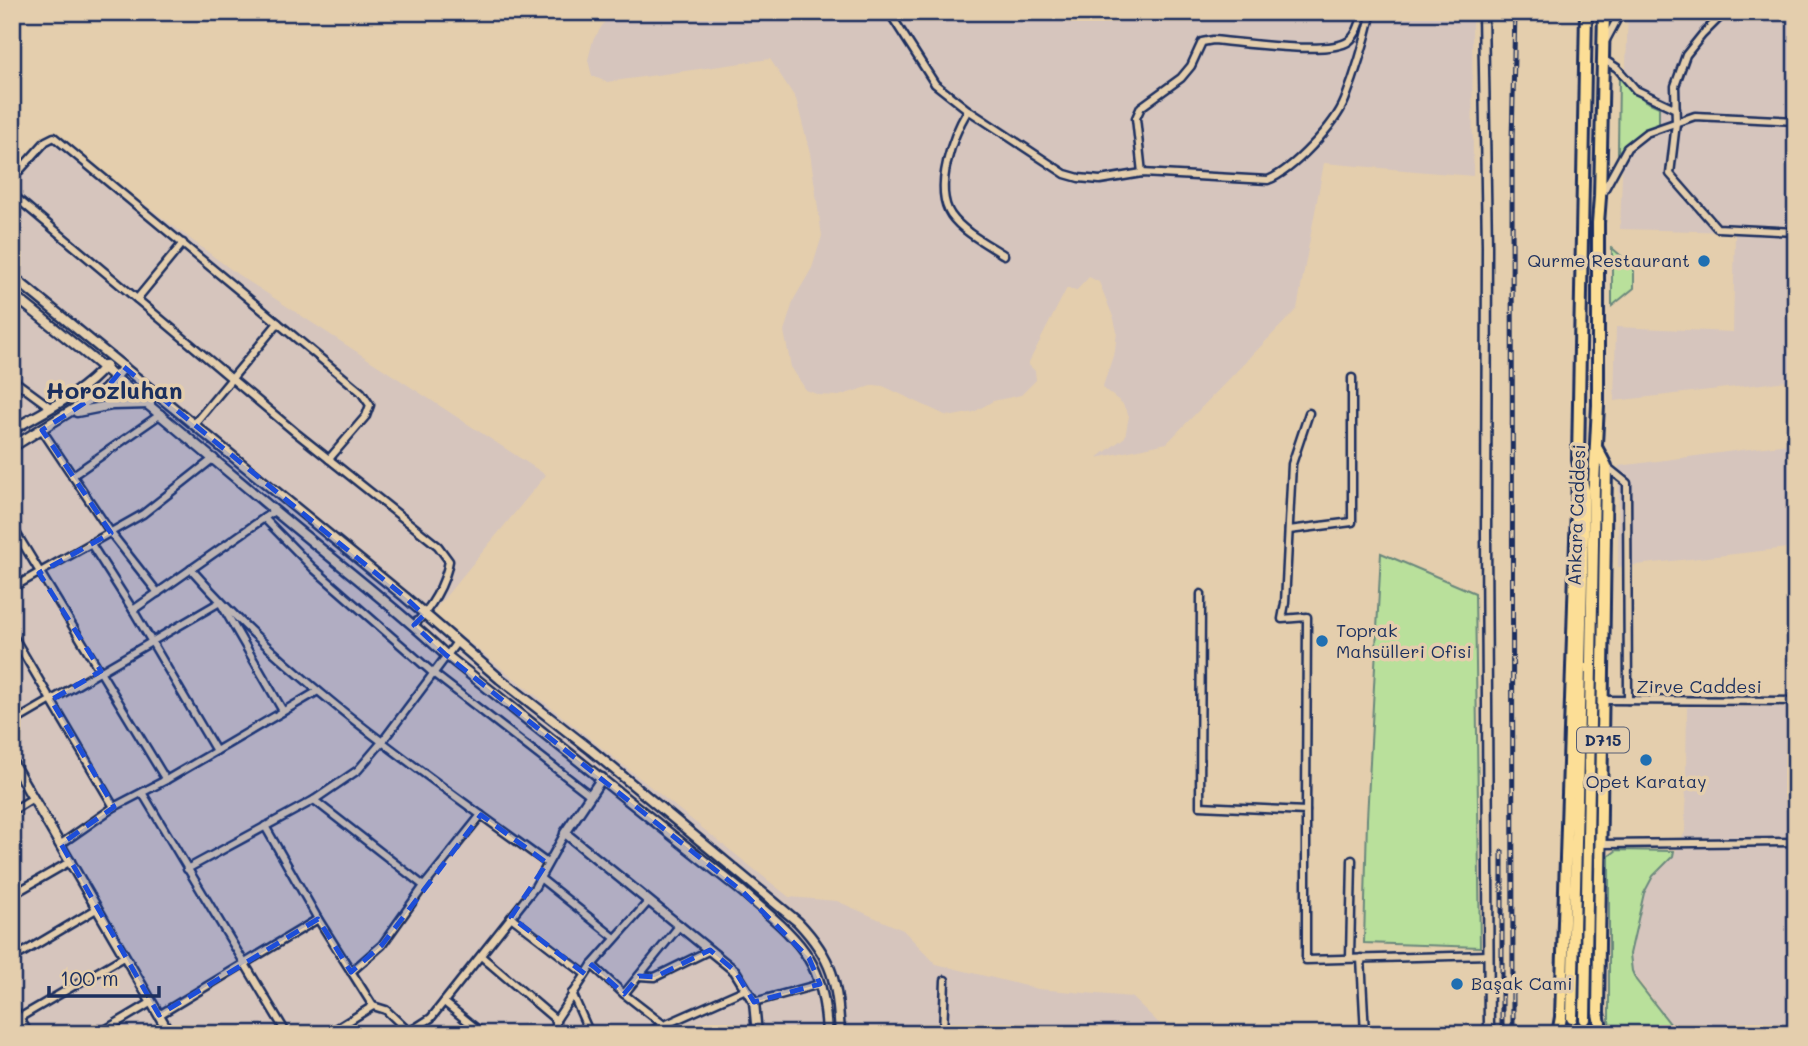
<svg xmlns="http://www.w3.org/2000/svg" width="1808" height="1046" font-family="Mali,sans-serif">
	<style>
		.built { fill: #d6c5bd }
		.green { fill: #b9e09b; stroke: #6a887c; stroke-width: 2 }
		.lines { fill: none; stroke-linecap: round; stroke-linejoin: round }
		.trunk-tunnel { stroke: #bcae9d; stroke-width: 10; stroke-dasharray: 10 5; stroke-linecap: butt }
		.minor-casing { stroke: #1b2f5e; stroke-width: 11 }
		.tertiary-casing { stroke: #1b2f5e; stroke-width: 13 }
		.trunk-casing { stroke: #1b2f5e; stroke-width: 16 }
		.minor { stroke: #e4cead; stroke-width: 6 }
		.tertiary { stroke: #e4cead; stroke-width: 8 }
		.trunk { stroke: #fcde96; stroke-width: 10 }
		.rail-casing { stroke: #1b2f5e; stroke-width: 5 }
		.rail { stroke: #e4cead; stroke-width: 2.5; stroke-dasharray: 8; stroke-linecap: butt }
		.marked { fill: #1d4ed8; fill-opacity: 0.2; stroke: #1d4ed8; stroke-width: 5; stroke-dasharray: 14 9; stroke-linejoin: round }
		.poi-dot { fill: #1f6fb2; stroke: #e4cead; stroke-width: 2.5 }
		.labels { text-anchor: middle; stroke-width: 7; stroke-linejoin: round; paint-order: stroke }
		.shield { fill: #e4cead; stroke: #575f76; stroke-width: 2 }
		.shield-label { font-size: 16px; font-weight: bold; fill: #1b2f5e }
		.poi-label { font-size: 18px; fill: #1b2f5e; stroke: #e4cead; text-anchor: start }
		.street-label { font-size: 18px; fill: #1b2f5e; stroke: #e4cead }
		.district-label { font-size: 24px; font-weight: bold; fill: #1b2f5e; stroke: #e4cead }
	</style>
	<rect width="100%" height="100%" fill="#e4cead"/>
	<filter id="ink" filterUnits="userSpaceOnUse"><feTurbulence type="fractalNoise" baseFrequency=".0143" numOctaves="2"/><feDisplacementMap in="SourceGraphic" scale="14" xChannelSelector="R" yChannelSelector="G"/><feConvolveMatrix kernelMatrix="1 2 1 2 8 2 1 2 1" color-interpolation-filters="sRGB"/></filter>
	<g filter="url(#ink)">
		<!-- built -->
		<g class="built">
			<path d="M611 12H1472L1473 176 1324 163 1297 309 1167 443 1097 458 1125 437 1129 416 1122 403 1104 389 1103 386 1115 350 1117 332 1114 319 1099 282 1089 277 1076 291 1067 288 1028 364 1035 371 1036 380 1021 395 993 401 974 412 953 416 945 415 883 386 874 385 839 396 819 395 806 390 791 367 784 331 794 299 812 268 822 236 810 153 796 99 770 59 607 82 592 76 588 60 593 40Z"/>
			<path d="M1628 12H1796V380L1614 401 1616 327 1733 332 1735 232 1620 229Z"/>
			<path d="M52 135 237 274 546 475 432 613 789 897 837 901 903 930 936 964 1038 989 1132 997 1170 1034H12V180Z"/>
			<path d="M1796 443V547L1618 567 1619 466Z"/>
			<path d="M1687 707H1796V1034H1678L1632 971 1630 954 1631 944 1644 893 1653 876 1673 856 1685 832Z"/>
		</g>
		<!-- green -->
		<g class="green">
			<path d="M1619 76 1645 101 1659 107V125L1645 130 1618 152Z"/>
			<path d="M1612 248 1634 267V288L1612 306Z"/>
			<path d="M1381 553 1475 593 1480 947 1364 943 1367 819Z"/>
			<path d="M1617 850 1674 851 1673 856 1653 876 1644 893 1630 954 1632 971 1636 980 1678 1034H1612L1609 1021V856Z"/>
		</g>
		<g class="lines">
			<!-- trunk-tunnel -->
			<g class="trunk-tunnel">
				<path d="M1572 1034V1018"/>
				<path d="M1585 1034V1019"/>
			</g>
			<!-- minor casing -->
			<g class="minor-casing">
				<g id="minor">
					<path d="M889 12 935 84 968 110 1065 174 1079 178 1100 180 1142 173 1268 180C1293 170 1335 125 1345 100 1356 72 1365 41 1372 12"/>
					<path d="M1725 12 1702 35 1686 55 1675 86 1676 123 1670 174 1717 228 1796 232"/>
					<path d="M1606 40 1621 12"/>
					<path d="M1603 59 1617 68 1636 90 1676 109"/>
					<path d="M968 110C953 135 933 188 951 215 963 232 987 244 1004 255"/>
					<path d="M1142 173 1136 118 1141 107 1181 78 1191 66 1202 42 1213 40C1240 42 1329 56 1349 41 1358 34 1360 22 1364 12"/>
					<path d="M12 179 46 141 54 137 361 392 370 405 366 416 329 459"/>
					<path d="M1603 192 1627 148 1646 133 1695 116 1796 121"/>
					<path d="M12 194 295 432 438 546 449 561C445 585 431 608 414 625"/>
					<path d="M137 299 183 243"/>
					<path d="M12 379 50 407"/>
					<path d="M194 424 278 323"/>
					<path d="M42 430 111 533 158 593"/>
					<path d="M1606 466 1627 483 1628 700"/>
					<path d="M72 476 161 414"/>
					<path d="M264 518 313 568 433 673 590 795"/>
					<path d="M12 526 166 780 216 751"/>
					<path d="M1289 530 1352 522V378"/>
					<path d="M91 544 133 610 216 751 318 691"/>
					<path d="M191 569C293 685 424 773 547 863"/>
					<path d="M12 588 143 514 214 458"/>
					<path d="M1201 594 1200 806 1306 811V960L1489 955"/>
					<path d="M133 610 274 511"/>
					<path d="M12 634 114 807"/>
					<path d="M1603 700 1796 701"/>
					<path d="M12 723 220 602 283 711"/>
					<path d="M143 794 287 1034"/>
					<path d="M314 800 424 886"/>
					<path d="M12 811 33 798"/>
					<path d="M1306 811 1307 617 1282 619 1285 603 1292 464 1309 413"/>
					<path d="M265 826 318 919"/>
					<path d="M61 844 114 807 166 780"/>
					<path d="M1602 844 1796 842"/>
					<path d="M187 869 314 800 358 770 382 742 457 642"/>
					<path d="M540 878 615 938"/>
					<path d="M12 895 71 861"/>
					<path d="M511 917 585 974"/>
					<path d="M481 956 556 1020 592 965 649 901"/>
					<path d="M1350 958 1352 860"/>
					<path d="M1361 958 1365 1034"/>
					<path d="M12 959 98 908"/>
					<path d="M592 965 624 994 664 1025 668 1034"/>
					<path d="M351 972 382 945 424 886 481 815"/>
					<path d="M639 976 655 977 710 950"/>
					<path d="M572 993 590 1034"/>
					<path d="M624 994 680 925"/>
					<path d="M444 1002 483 1034"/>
					<path d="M754 1002 820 984"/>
					<path d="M373 1006 386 1010 409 1032"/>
					<path d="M159 1015 318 919 373 1006 328 1034"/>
					<path d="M19 1018 125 956"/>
					<path d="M98 1034 152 1002"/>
					<path d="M406 1034 431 1018 535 887 565 833"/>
					<path d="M553 1034 556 1030V1020"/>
					<path d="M644 1034 746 989"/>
					<path d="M943 1034 945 980"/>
				</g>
			</g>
			<!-- tertiary casing -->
			<g class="tertiary-casing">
				<g id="tertiary">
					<path d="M1483 12 1487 246 1486 534 1489 1034"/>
					<path d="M12 276 405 597 500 679 591 750 798 922C834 960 837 983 840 1034"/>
					<path d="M12 294C102 365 188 438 275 511 332 559 392 604 446 655L743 892C765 912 794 933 809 959 822 980 826 1009 827 1034"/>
					<path d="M77 412 112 405 150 404"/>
					<path d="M12 430C44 411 82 394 106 365"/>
					<path d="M12 447 105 390 124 367"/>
					<path d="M12 762 170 1034"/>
					<path d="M602 778 565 833 735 971 754 1002 757 1034"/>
					<path d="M12 1007 28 1034"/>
				</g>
			</g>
			<!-- trunk casing -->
			<g class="trunk-casing">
				<g id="trunk">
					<path d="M1597 449 1606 466 1598 1013 1602 1034"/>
					<path d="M1572 1018 1584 490 1578 460 1586 12"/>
					<path d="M1585 1019 1594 483 1598 405V223L1600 197 1604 12"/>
					<path d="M1558 1034 1561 1017 1578 477"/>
				</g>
			</g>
			<!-- minor -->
			<use href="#minor" class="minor"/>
			<!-- tertiary -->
			<use href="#tertiary" class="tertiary"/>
			<!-- trunk -->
			<use href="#trunk" class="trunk"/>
			<!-- rail casing -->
			<g class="rail-casing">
				<g id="rail">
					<path d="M1502 852V1034"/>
					<path d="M1513 1034 1512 141 1515 12"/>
				</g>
			</g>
			<!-- rail -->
			<use href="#rail" class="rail"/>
		</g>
	</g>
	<!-- marked area -->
	<path class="marked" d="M124 367 405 597 424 615 414 625 446 655 743 892 809 958 820 984 754 1002 735 971 710 950 655 977 639 976 624 994 592 965 585 974 511 917 547 863 481 815 382 945 351 972 318 919 159 1015 61 844 114 807 51 700 101 671 39 573 111 533 42 430 105 390Z"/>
	<!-- markers -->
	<g class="poi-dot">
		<circle cx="1704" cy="261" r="7"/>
		<circle cx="1322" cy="641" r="7"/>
		<circle cx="1646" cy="760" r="7"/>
		<circle cx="1457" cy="984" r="7"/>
	</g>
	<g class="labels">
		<!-- shield labels -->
		<rect class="shield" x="1577" y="727.5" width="52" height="25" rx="5"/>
		<g class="shield-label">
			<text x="1603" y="746">D715</text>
		</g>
		<!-- poi labels -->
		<g class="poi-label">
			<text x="1690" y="267" text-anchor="end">Qurme Restaurant</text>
			<text x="1336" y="637">Toprak<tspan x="1336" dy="21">Mahsülleri Ofisi</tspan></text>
			<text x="1646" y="788" text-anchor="middle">Opet Karatay</text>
			<text x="1471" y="990">Başak Cami</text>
		</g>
		<!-- street labels -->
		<g class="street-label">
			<text transform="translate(1577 515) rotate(-88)" y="6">Ankara Caddesi</text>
			<text x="1699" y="693">Zirve Caddesi</text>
		</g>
		<!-- district labels -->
		<g class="district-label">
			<text x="114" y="399">Horozluhan</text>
		</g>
	</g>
	<!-- margin -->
	<rect width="1808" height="1046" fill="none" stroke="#e4cead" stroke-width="42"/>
	<rect x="21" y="21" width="1766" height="1004" fill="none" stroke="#1b2f5e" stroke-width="2.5" filter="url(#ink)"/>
	<!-- scale -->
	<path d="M49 986v10h110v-10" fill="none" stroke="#1b2f5e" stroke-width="3.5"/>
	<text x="60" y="986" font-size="21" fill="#1b2f5e" stroke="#e4cead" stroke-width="5" paint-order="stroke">100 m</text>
</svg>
